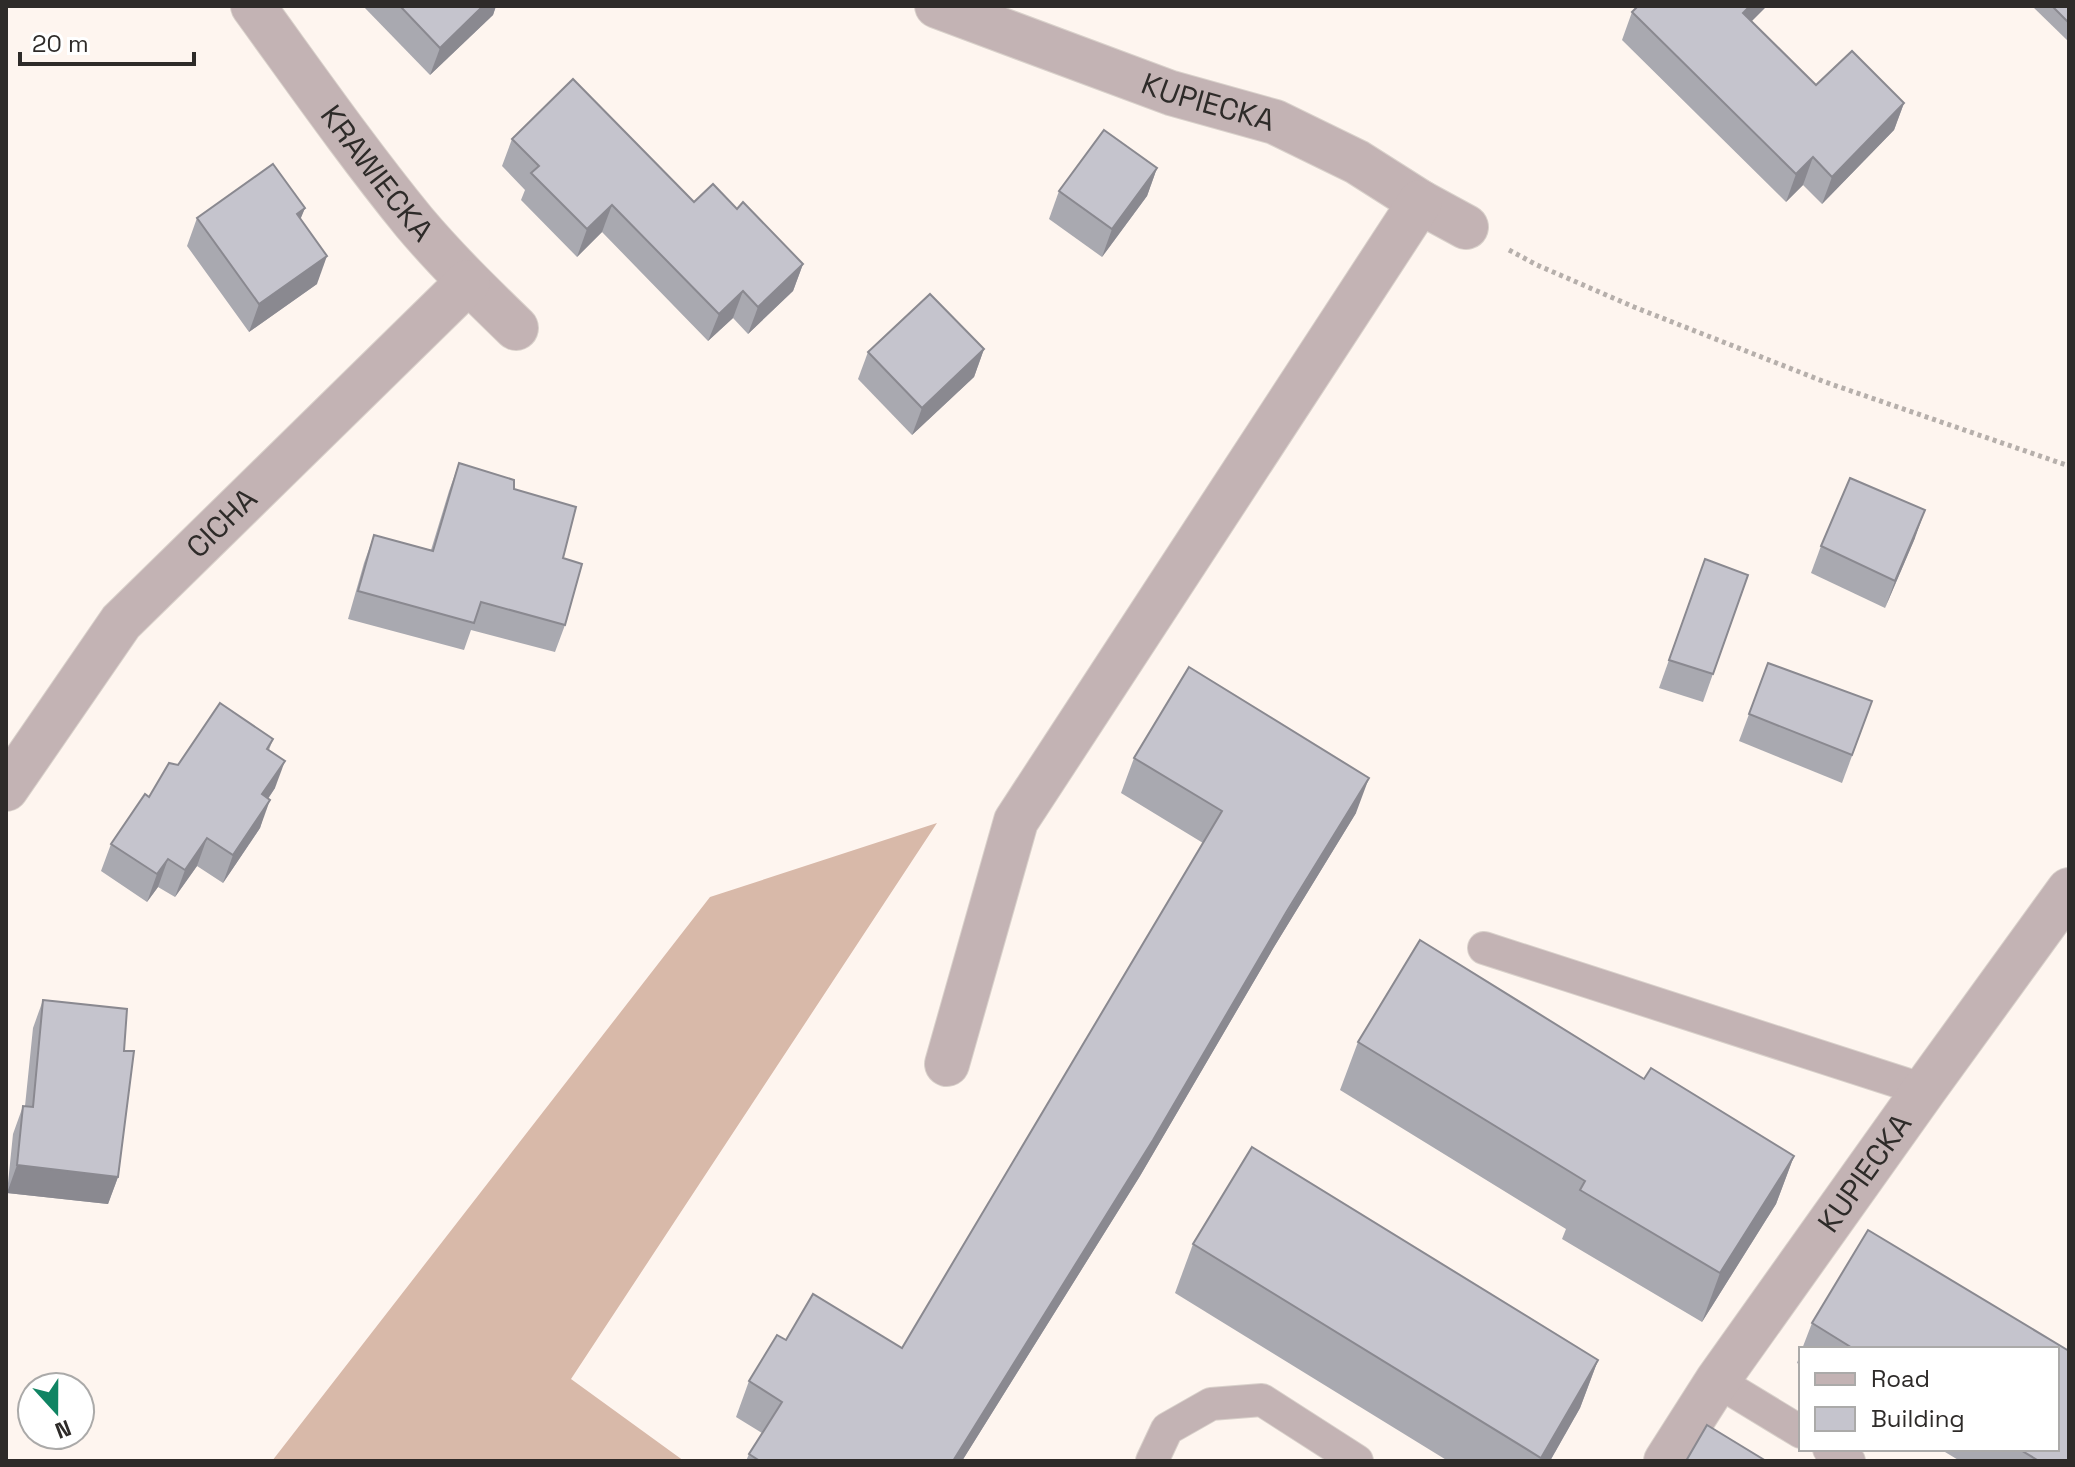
<svg xmlns="http://www.w3.org/2000/svg" width="2075" height="1467" font-family="'Space Grotesk',sans-serif">
	<style>
		.forest { fill: #d8b9a9 }
		.lines { fill: none; stroke-linecap: round; stroke-linejoin: round }
		.service-casing { stroke: #d9d1cb; stroke-width: 34 }
		.minor-casing { stroke: #d9d1cb; stroke-width: 46 }
		.path { stroke: #b6afab; stroke-width: 5; stroke-dasharray: 4 4; stroke-linecap: butt }
		.service { stroke: #c3b3b4; stroke-width: 32 }
		.minor { stroke: #c3b3b4; stroke-width: 44 }
		.wall { fill: #a9a9b0 }
		.shaded-wall { fill: #8a8990 }
		.building { fill: #c5c4cd; stroke: #8a8990; stroke-width: 2 }
		.labels { text-anchor: middle; stroke-width: 8; stroke-linejoin: round; paint-order: stroke }
		.street-label { font-size: 30px; fill: #2e2b29; stroke: #fff }
	</style>
	<rect width="100%" height="100%" fill="#fef5ef"/>
	<!-- forest -->
	<path class="forest" d="M937 823 571 1379 684 1461H272L710 897Z"/>
	<g class="lines">
		<!-- service casing -->
		<g class="service-casing">
			<g id="service">
				<path d="M1484 948 1924 1090"/>
				<path d="M1717 1381 1801 1432"/>
				<path d="M1829 1449 1849 1461"/>
				<path d="M1152 1461 1167 1429 1211 1404 1262 1400 1357 1461"/>
			</g>
		</g>
		<!-- minor casing -->
		<g class="minor-casing">
			<g id="minor">
				<path id="s1" d="M253 6C306 79 357 152 414 222 446 260 481 294 516 328"/>
				<path id="s2" d="M937 6 1171 93 1275 122 1357 162 1420 202 1466 227"/>
				<path id="s3" d="M6 789 121 622 468 282"/>
				<path d="M947 1064 1016 821 1420 202"/>
				<path id="s4" d="M1666 1461 1717 1381 1924 1090 2069 890"/>
			</g>
		</g>
		<!-- path -->
		<path class="path" d="M1509 250 1537 265 1634 307 1825 382 2069 466"/>
		<!-- service -->
		<use href="#service" class="service"/>
		<!-- minor -->
		<use href="#minor" class="minor"/>
	</g>
	<!-- wall -->
	<g class="wall">
		<path d="M363 6H496L493 15 430 75Z"/>
		<path d="M2032 6H2069V42Z"/>
		<path d="M1632 12 1752 22 1816 85 1904 103 1894 130 1822 204 1803 185 1786 202 1622 40Z"/>
		<path d="M512 139 694 202 737 209 803 264 793 291 748 334 733 318 708 341 602 232 577 257 521 200 525 190 502 166Z"/>
		<path d="M1157 168 1147 196 1102 257 1049 219 1059 191Z"/>
		<path d="M305 208 300 219 317 284 249 332 187 246 197 218Z"/>
		<path d="M984 349 974 377 912 435 858 379 868 352Z"/>
		<path d="M459 463 514 489 563 558 565 625 555 652 471 630 464 650 348 619 364 563 374 535 431 550 449 491Z"/>
		<path d="M1915 538 1885 608 1811 573 1821 546Z"/>
		<path d="M1705 559 1748 575 1703 702 1659 688Z"/>
		<path d="M1768 663 1862 729 1842 783 1739 741Z"/>
		<path d="M273 739 269 750 275 788 268 799 260 828 223 883 197 866 175 897 158 887 147 902 101 871 111 844 149 797 178 765Z"/>
		<path d="M1134 758 1356 813 1274 947 1140 1176 962 1461H746L749 1454 762 1433 736 1417 749 1381 786 1340 902 1348 1203 843 1121 793Z"/>
		<path d="M43 1000 118 1177 108 1204 7 1193 13 1134 23 1106H25L33 1028Z"/>
		<path d="M1358 1042 1644 1079 1794 1156 1776 1204 1702 1322 1562 1239 1566 1229 1340 1090Z"/>
		<path d="M1868 1230 2069 1351V1461H1960L1940 1449H2057V1349H1802L1812 1323Z"/>
		<path d="M1193 1244 1598 1360 1580 1408 1550 1461H1448L1175 1293Z"/>
		<path d="M1801 1352V1365L1797 1363Z"/>
	</g>
	<!-- shaded-wall -->
	<g class="shaded-wall">
		<path d="M483 6H496L493 15 430 75 440 48Z"/>
		<path d="M1750 6H1767L1733 40 1743 13Z"/>
		<path d="M1904 103 1894 130 1822 204 1832 177Z"/>
		<path d="M1813 157 1803 185 1786 202 1796 174Z"/>
		<path d="M1157 168 1147 196 1102 257 1112 229Z"/>
		<path d="M612 205 602 232 577 257 587 229Z"/>
		<path d="M305 208 294 235 297 214Z"/>
		<path d="M327 256 317 284 249 332 259 304Z"/>
		<path d="M803 264 793 291 748 334 758 307Z"/>
		<path d="M743 291 733 318 708 341 719 314Z"/>
		<path d="M984 349 974 377 912 435 922 408Z"/>
		<path d="M1925 510 1915 538 1885 608 1895 581Z"/>
		<path d="M285 761 275 788 252 822 262 794Z"/>
		<path d="M1369 778 1356 813 1274 947 1140 1176 962 1461H953Z"/>
		<path d="M270 800 260 828 223 883 233 855Z"/>
		<path d="M207 838 197 866 175 897 185 870Z"/>
		<path d="M168 859 158 887 147 902 157 874Z"/>
		<path d="M1794 1156 1776 1204 1702 1322 1720 1273Z"/>
		<path d="M17 1165 118 1177 108 1204 7 1193Z"/>
		<path d="M1598 1360 1580 1408 1550 1461H1540Z"/>
	</g>
	<!-- building -->
	<g class="building">
		<path d="M400 6H483L440 48Z"/>
		<path d="M1638 6H1750L1743 13 1816 85 1852 51 1904 103 1832 177 1813 157 1796 174 1632 12Z"/>
		<path d="M2052 6H2069V23Z"/>
		<path d="M573 79 694 202 713 184 737 209 743 202 803 264 758 307 743 291 719 314 612 205 587 229 531 173 539 166 512 139Z"/>
		<path d="M1104 130 1157 168 1112 229 1059 191Z"/>
		<path d="M273 164 305 208 297 214 327 256 259 304 197 218Z"/>
		<path d="M930 294 984 349 922 408 868 352Z"/>
		<path d="M459 463 514 480V489L576 507 563 558 582 564 565 625 481 602 474 623 358 591 374 535 433 551Z"/>
		<path d="M1850 478 1925 510 1895 581 1821 546Z"/>
		<path d="M1705 559 1748 575 1713 674 1669 660Z"/>
		<path d="M1768 663 1872 701 1852 755 1749 714Z"/>
		<path d="M1189 667 1369 778 1287 911 1153 1140 953 1461H760L749 1454 782 1402 749 1381 777 1335 786 1340 813 1294 902 1348 1222 811 1134 758Z"/>
		<path d="M220 703 273 739 267 749 285 761 262 794 270 800 233 855 207 838 185 870 168 859 157 874 111 844 145 794 149 797 169 763 178 765Z"/>
		<path d="M1420 940 1644 1079 1651 1068 1794 1156 1720 1273 1580 1190 1585 1181 1358 1042Z"/>
		<path d="M43 1000 127 1009 124 1051H134L118 1177 17 1165 23 1106 33 1107Z"/>
		<path d="M1252 1147 1598 1360 1541 1458 1193 1244Z"/>
		<path d="M1868 1230 2069 1351V1461H2039L2019 1449H2057V1349H1854L1812 1323Z"/>
		<path d="M1707 1425 1766 1461H1686Z"/>
	</g>
	<g class="labels">
		<!-- street labels -->
		<g class="street-label">
			<text dy="10" stroke="none"><textPath href="#s2" startOffset="288">KUPIECKA</textPath></text>
			<text dy="10" stroke="none"><textPath href="#s1" startOffset="208">KRAWIECKA</textPath></text>
			<text dy="10" stroke="none"><textPath href="#s3" startOffset="344">CICHA</textPath></text>
			<text dy="10" stroke="none"><textPath href="#s4" startOffset="350">KUPIECKA</textPath></text>
		</g>
	</g>
	<!-- border -->
	<rect width="2075" height="1467" fill="none" stroke="#2e2b29" stroke-width="16"/>
	<!-- legend -->
	<rect x="1799" y="1347" width="260" height="104" fill="#ffffff" stroke="#abaaa9" stroke-width="2"/>
	<rect x="1815" y="1373" width="40" height="12" fill="#c3b3b4" stroke="#abaaa9" stroke-width="2"/>
	<text x="1871" y="1387" font-size="24" fill="#2e2b29">Road</text>
	<rect x="1815" y="1407" width="40" height="24" fill="#c5c4cd" stroke="#abaaa9" stroke-width="2"/>
	<text x="1871" y="1427" font-size="24" fill="#2e2b29">Building</text>
	<!-- north arrow -->
	<g transform="translate(56 1411) rotate(159)"><circle r="38" fill="#ffffff" stroke="#abaaa9" stroke-width="2"/>
	<path d="M0-6L14 30L0 20L-14 30Z" fill="#108463"/>
	<text y="-12" font-size="22" font-weight="bold" text-anchor="middle" fill="#2e2b29">N</text>
	</g>
	<!-- scale -->
	<path d="M20 52v12h174v-12" fill="none" stroke="#2e2b29" stroke-width="4"/>
	<text x="32" y="52" font-size="24" fill="#2e2b29" stroke="#ffffff" stroke-width="6" paint-order="stroke">20 m</text>
</svg>
